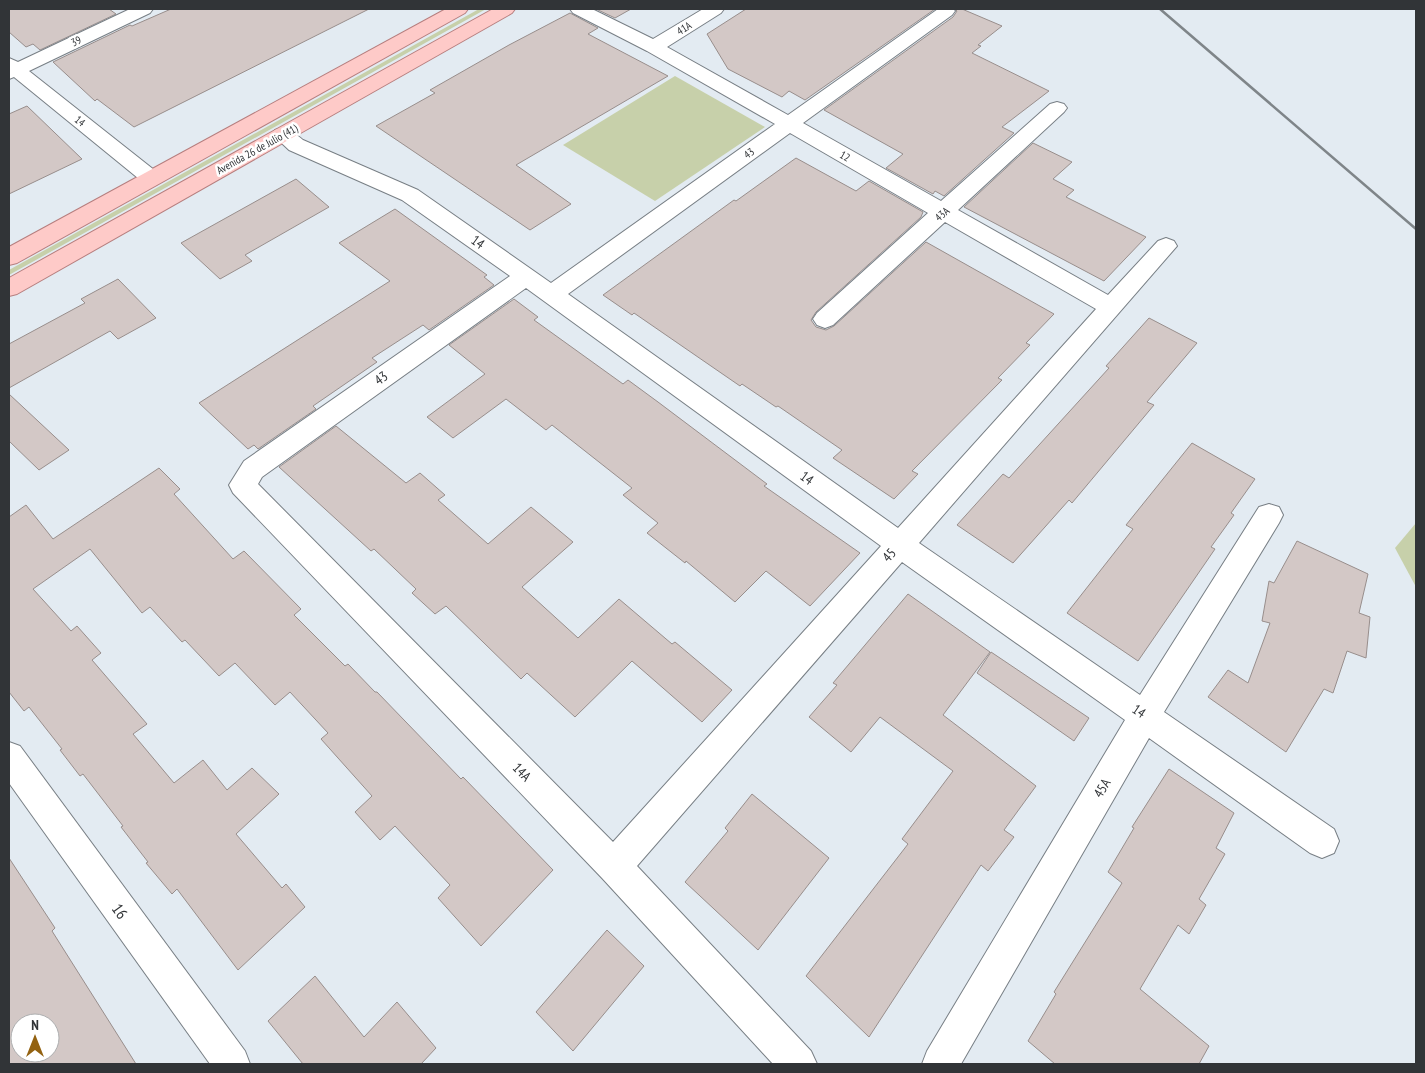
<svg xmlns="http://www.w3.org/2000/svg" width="1425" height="1073" font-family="'PT Sans Narrow',sans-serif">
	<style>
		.green { fill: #c7d0aa }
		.building { fill: #d3c8c6; stroke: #988e8c; fill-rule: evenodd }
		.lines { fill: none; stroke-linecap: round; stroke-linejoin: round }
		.minor-casing { stroke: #787f85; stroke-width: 2 }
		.major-casing { stroke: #b67e7e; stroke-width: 2 }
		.minor { fill: #fff; fill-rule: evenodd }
		.major { fill: #fecac8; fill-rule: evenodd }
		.rail { stroke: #7f8589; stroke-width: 2.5 }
		.labels { text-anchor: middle; stroke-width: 5; stroke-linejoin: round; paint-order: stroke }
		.far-street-label { font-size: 11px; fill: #313437; stroke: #fff }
		.street-label { font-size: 14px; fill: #313437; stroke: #fff }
		.near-street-label { font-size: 16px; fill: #313437; stroke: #fff }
	</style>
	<rect width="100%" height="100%" fill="#e3ebf2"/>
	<!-- green -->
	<g class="green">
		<path d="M479 9H486L9 275V270Z"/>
		<path d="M675 76 765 127 655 201 563 145Z"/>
		<path d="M1416 523V587L1395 548Z"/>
	</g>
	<!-- building -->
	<g class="building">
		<path d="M9 9H109L116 14 40 50 33 44 26 47 9 32Z"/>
		<path d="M171 9H369L134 127 97 99 95 101 53 62 130 25 132 26Z"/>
		<path d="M596 9H631L615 18Z"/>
		<path d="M746 9H935L805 100 789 91 782 97 728 69 707 34Z"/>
		<path d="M955 9H962L1002 26 978 45 981 46 972 53 1049 91 1002 127 1014 133 944 196 935 191 933 194 886 168 903 154 824 110 953 17 957 11Z"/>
		<path d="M570 13 598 28 588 34 668 76 516 165 571 204 530 230 376 126 435 93 430 90 509 45Z"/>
		<path d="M27 106 82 159 9 194V114Z"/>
		<path d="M1033 143 1072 162 1053 179 1074 190 1066 197 1146 237 1104 281 964 207Z"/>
		<path d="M796 158 856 191 869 181 923 212 921 217 816 312 811 320 816 327 826 330 834 326 926 242 1054 314 1026 343 1030 345 998 378 1002 380 912 471 918 474 894 499 833 458 842 450 778 406 776 407 742 384 740 386 634 313 632 315 603 295 734 200 736 201Z"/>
		<path d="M296 179 329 207 245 255 252 261 220 279 181 243Z"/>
		<path d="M395 209 487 275 484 277 494 285 429 330 423 325 372 358 377 362 313 406 316 409 258 449 254 445 248 449 199 403 390 281 339 243Z"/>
		<path d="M118 279 156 318 118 339 110 331 9 388V344L85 303 81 299Z"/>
		<path d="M514 299 538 317 534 320 623 384 628 380 658 402 767 484 764 486 860 553 810 606 766 571 735 602 686 561 685 563 647 533 658 523 623 495 632 488 552 425 546 430 506 399 453 438 427 417 485 374 449 345Z"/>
		<path d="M1149 318 1197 343 1147 402 1154 405 1072 503 1069 500 1013 563 957 525 1003 474 1009 478 1109 368 1106 366Z"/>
		<path d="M9 394 69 450 39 470 9 441Z"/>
		<path d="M336 426 406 483 420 473 445 495 438 500 488 544 531 507 573 542 522 587 578 638 619 599 672 644 675 642 732 690 702 722 632 661 575 717 527 673 521 679 446 606 435 614 412 593 416 589 374 549 371 551 279 467Z"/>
		<path d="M1192 443 1255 479 1231 513 1234 515 1211 547 1215 549 1138 661 1067 613 1133 529 1126 525Z"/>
		<path d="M159 468 180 489 174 494 233 559 244 551 301 609 294 615 345 666 348 664 375 692H377L461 779 463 777 553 870 481 946 438 898 450 885 395 826 380 840 355 812 372 796 321 739 328 733 290 692 275 705 235 663 219 676 185 640 182 642 150 607 142 613 90 549 33 589 71 631 77 626 101 653 92 660 147 724 133 734 174 783 203 760 227 790 252 768 279 794 236 834 282 888 286 884 305 907 238 970 177 889 172 894 146 863 148 862 121 827 123 826 83 774 80 776 60 750 62 749 29 707 24 711 9 692V517L26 505 53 539Z"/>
		<path d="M1297 541 1368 574 1359 613 1370 617 1366 658 1347 651 1333 693 1324 689 1286 752 1208 697 1228 670 1248 683 1270 623 1262 621 1269 581 1274 583Z"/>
		<path d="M908 594 990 652 943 715 1036 786 1004 830 1014 837 988 871 981 865 869 1037 806 976 908 844 902 839 953 771 880 717 851 752 809 717 837 685 833 683Z"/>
		<path d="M991 652 1089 718 1074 741 977 673Z"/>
		<path d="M1169 769 1234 813 1216 848 1225 854 1199 899 1206 905 1189 934 1178 925 1140 989 1209 1046 1199 1064H1055L1028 1041 1056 994 1054 992 1122 883 1108 872 1134 828 1132 827Z"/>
		<path d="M752 794 829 858 758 950 685 882 728 831 725 828Z"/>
		<path d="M9 858 55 928 52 931 136 1064H9ZM20 1023H50V1053H20Z"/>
		<path d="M607 930 644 966 573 1051 536 1012Z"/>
		<path d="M315 976 364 1037 397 1002 436 1048 421 1064H303L268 1021Z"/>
	</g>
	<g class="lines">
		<!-- minor casing -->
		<g class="minor-casing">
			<g id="minor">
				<path d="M130 9H153L150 13 29 71 158 173 161 178 158 183 151 185 144 183 14 77 9 79V58L18 62Z"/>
				<path d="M570 9H592L653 39 703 9H724L721 13 667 47 788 115 938 9H953L955 11 952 15 803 123 941 201 1050 104 1057 102 1064 104 1067 108 1064 112 958 210 1108 295 1158 241 1166 238 1174 241 1177 246 919 543 1140 695 1259 507 1269 504 1279 507 1283 515 1279 523 1164 712 1334 829 1339 841 1334 853 1322 858 1310 853 1149 738 961 1064H922L927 1051 1125 720 902 562 637 866 811 1051 817 1064H773L602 878 233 493 229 485 244 461 510 276 402 200 289 150 272 134 275 130C287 126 294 133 303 140L418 190 551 283 775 124 647 51 573 13ZM790 133 928 213 817 313 813 319 817 325 825 328 833 325 945 222 1096 309 898 528 568 294ZM526 288 881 546 613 842 258 484 262 477Z"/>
				<path d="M9 742 20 746 245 1051 250 1064H210L9 783Z"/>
			</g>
		</g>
		<!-- major casing -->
		<g class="major-casing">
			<g id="major">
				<path d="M446 9H468L465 13 17 263 9 265V247Z"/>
				<path d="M493 9H515L512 13 17 294 9 296V278Z"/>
			</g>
		</g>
		<!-- minor -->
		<use href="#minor" class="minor"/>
		<!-- major -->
		<use href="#major" class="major"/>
		<!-- rail -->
		<path class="rail" d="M1160 9 1416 229"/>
	</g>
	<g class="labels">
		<!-- far-street labels -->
		<g class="far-street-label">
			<text transform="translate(684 28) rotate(-32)" y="4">41A</text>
			<text transform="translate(76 41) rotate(-25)" y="4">39</text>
			<text transform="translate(80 121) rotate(39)" y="4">14</text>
			<text transform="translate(257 149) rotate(-29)" y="4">Avenida 26 de Julio (41)</text>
			<text transform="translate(749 153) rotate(-36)" y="4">43</text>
			<text transform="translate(845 156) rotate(30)" y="4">12</text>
			<text transform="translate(942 214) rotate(-42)" y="4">43A</text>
		</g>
		<!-- street labels -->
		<g class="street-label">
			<text transform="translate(478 242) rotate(36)" y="5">14</text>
			<text transform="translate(381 378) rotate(-35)" y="5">43</text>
			<text transform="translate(807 478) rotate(36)" y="5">14</text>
			<text transform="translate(889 555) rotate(-48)" y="5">45</text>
			<text transform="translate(1139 711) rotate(35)" y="5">14</text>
			<text transform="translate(522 772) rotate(46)" y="5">14A</text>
			<text transform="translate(1102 788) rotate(-59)" y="5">45A</text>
		</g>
		<!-- near-street labels -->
		<g class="near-street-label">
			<text transform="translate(120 911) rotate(54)" y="6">16</text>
		</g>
	</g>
	<!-- border -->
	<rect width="1425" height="1073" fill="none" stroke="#313437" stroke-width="20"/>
	<!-- north arrow -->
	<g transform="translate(35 1038)"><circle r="24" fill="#ffffff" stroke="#adaeaf"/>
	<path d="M0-4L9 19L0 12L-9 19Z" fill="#936211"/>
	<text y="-8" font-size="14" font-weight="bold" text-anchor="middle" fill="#313437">N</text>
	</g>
</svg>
